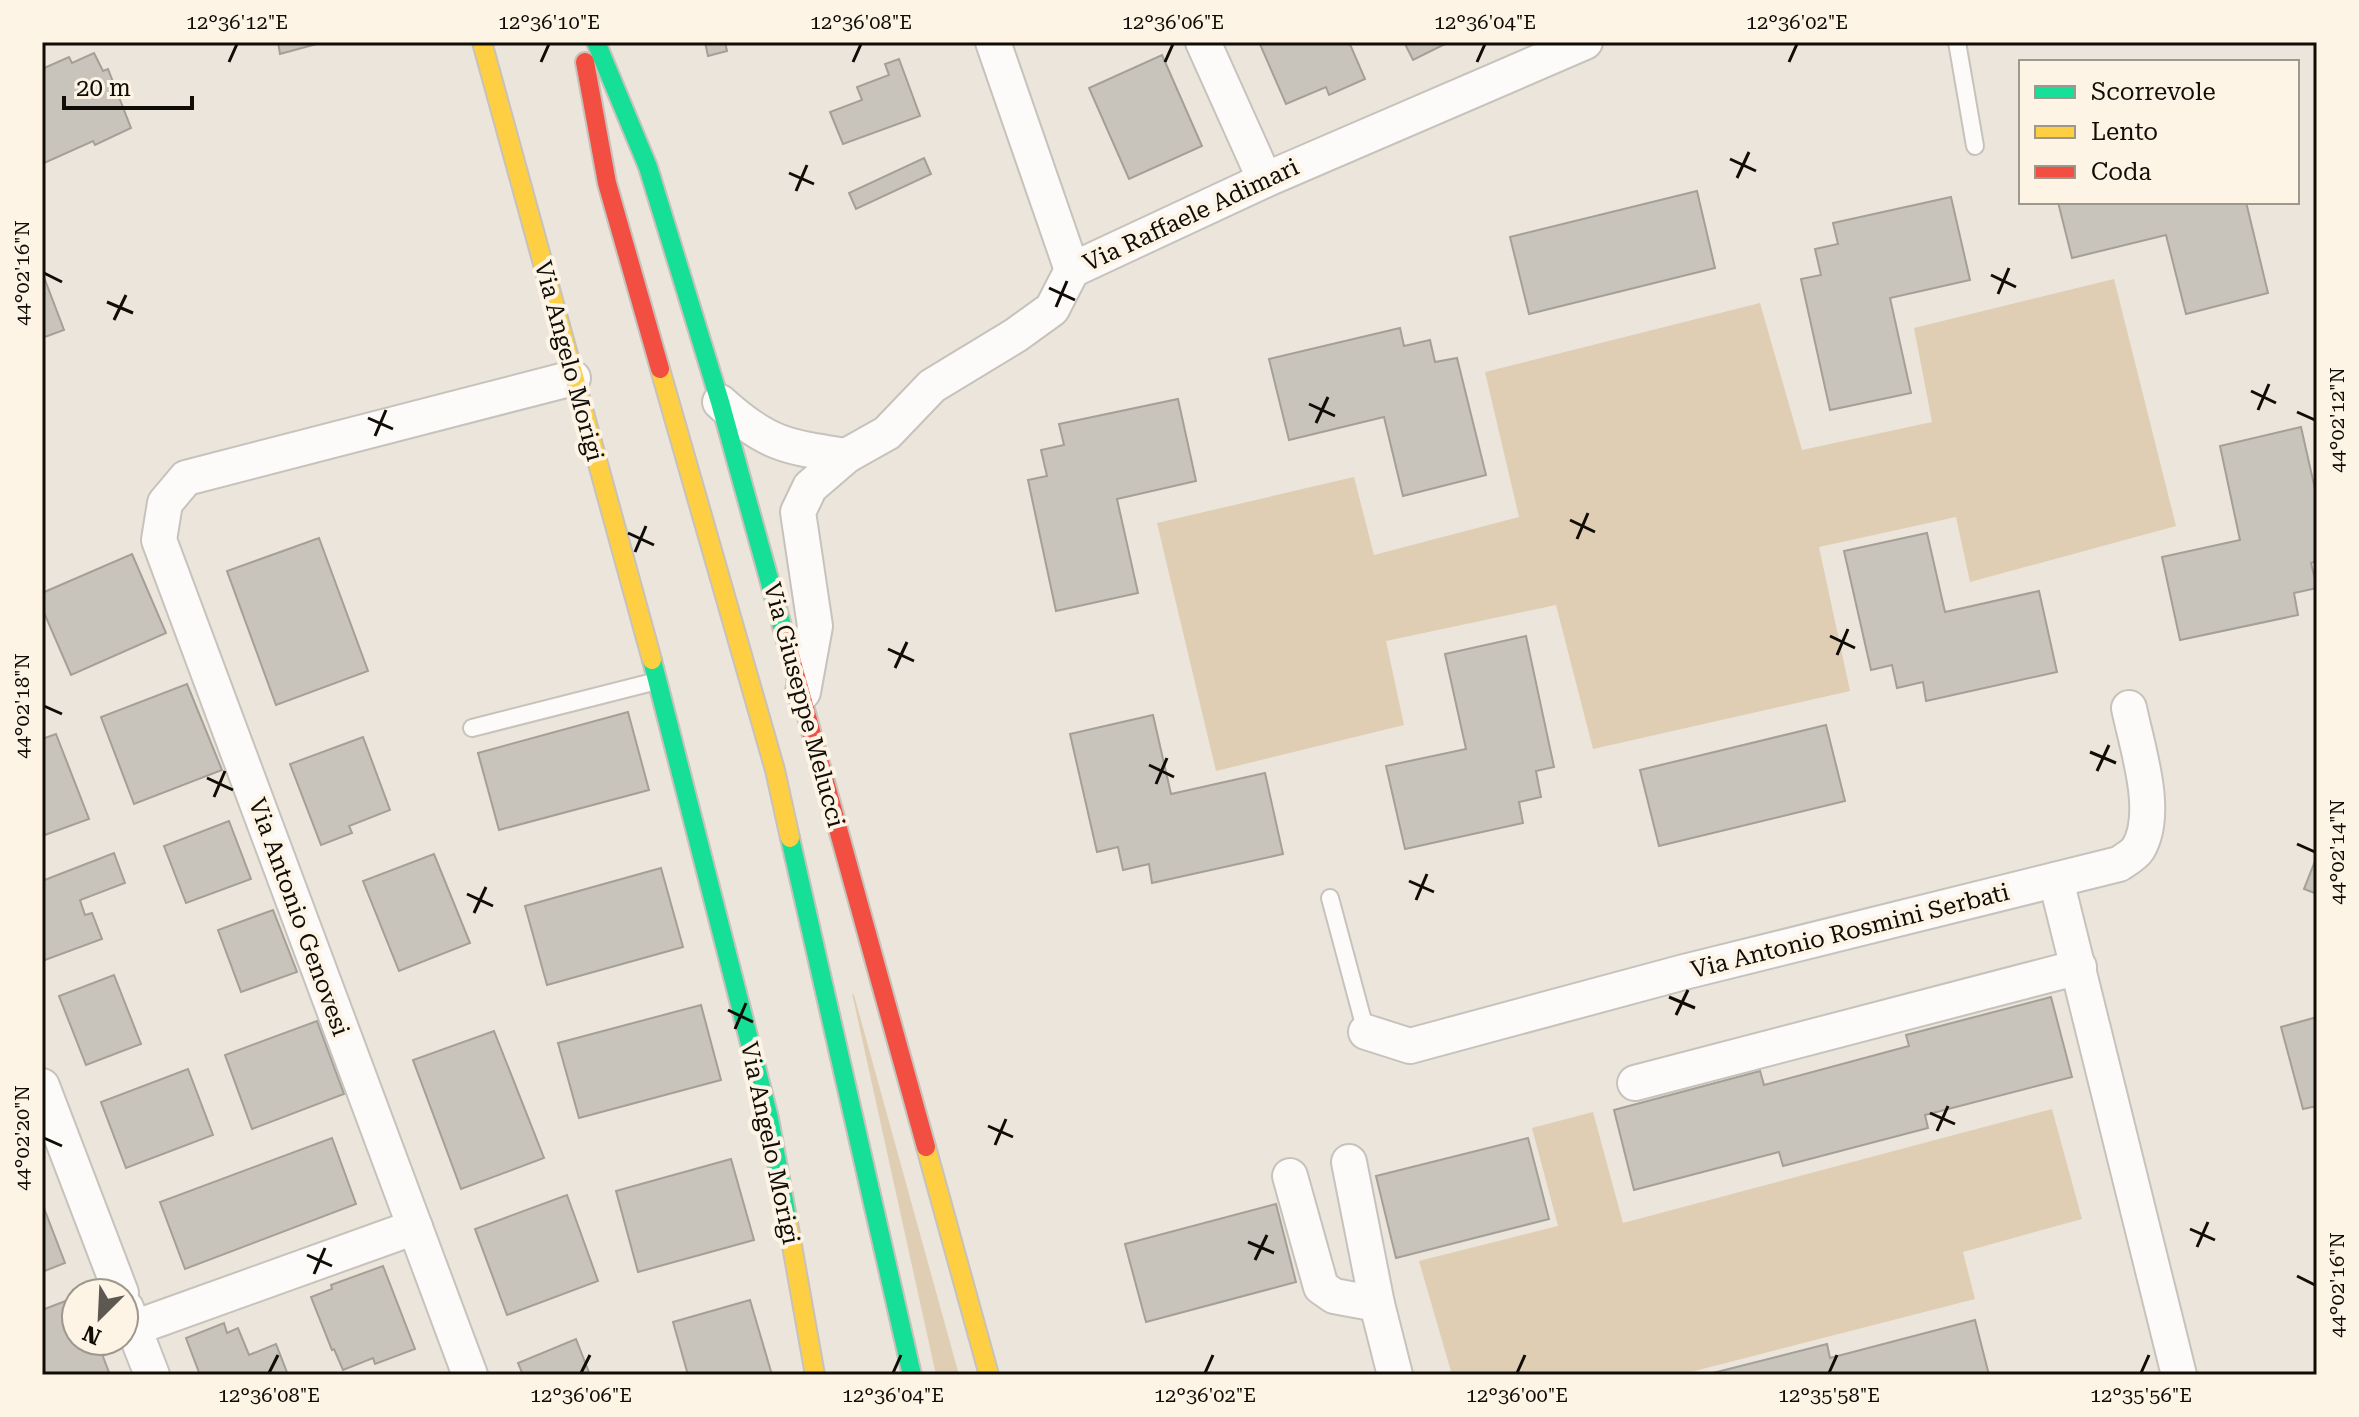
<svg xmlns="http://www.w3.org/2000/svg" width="2359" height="1417" font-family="'Roboto Serif',serif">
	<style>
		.green { fill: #dfceb3 }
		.building { fill: #c8c3bb; stroke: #a49f97; stroke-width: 2 }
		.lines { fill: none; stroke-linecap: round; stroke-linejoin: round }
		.lane-casing { stroke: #c7c2bb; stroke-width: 20 }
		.street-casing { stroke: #c7c2bb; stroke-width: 38 }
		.fast-casing { stroke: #c7c2bb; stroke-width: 22 }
		.slow-casing { stroke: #c7c2bb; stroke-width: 22 }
		.jam-casing { stroke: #c7c2bb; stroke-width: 22 }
		.lane { stroke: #fcfbfa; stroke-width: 16 }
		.street { stroke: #fcfbfa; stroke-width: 34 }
		.fast { stroke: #16e098; stroke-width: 18 }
		.slow { stroke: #ffcf43; stroke-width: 18 }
		.jam { stroke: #f24e42; stroke-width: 18 }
		.ticks { fill: none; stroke: #100c06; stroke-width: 3 }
		.labels { text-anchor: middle; stroke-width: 8; stroke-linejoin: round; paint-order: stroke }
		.street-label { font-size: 24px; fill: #100c06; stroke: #fdf4e5 }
		.neatline { fill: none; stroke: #100c06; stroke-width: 3 }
		.ticks-label { font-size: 20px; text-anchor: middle; fill: #100c06 }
	</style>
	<rect width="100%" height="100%" fill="#ebe5db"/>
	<!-- green -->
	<g class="green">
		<path d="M2114 279 2176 526 1970 582 1956 517 1819 547 1850 691 1593 749 1556 605 1386 641 1404 725 1216 771 1157 523 1354 477 1374 555 1519 517 1485 372 1760 303 1802 450 1932 422 1914 328Z"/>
		<path d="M852 993 854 995 959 1375H936Z"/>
		<path d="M2052 1109 2082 1219 1963 1252 1975 1299 1679 1375H1452L1419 1261 1558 1226 1532 1128 1593 1112 1623 1223Z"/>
	</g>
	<!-- building -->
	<g class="building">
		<path d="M278 42H324L280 54Z"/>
		<path d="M705 42H725L727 51 708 56Z"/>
		<path d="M1259 42H1349L1365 79 1329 95 1326 87 1286 104Z"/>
		<path d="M1404 42H1449L1413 60Z"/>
		<path d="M94 53 103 71 108 69 131 128 95 145 93 141 42 164V69L69 57 72 63Z"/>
		<path d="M1162 55 1202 146 1129 179 1089 88Z"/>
		<path d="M899 59 920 116 843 144 830 112 862 100 857 87 889 75 885 64Z"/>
		<path d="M924 158 931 174 856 209 849 193Z"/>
		<path d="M1697 191 1715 268 1529 314 1510 237Z"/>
		<path d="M1951 197 1970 280 1890 298 1911 393 1830 410 1801 279 1821 275 1815 249 1838 244 1833 223Z"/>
		<path d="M2058 202H2246L2268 293 2186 314 2166 235 2072 258Z"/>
		<path d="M42 272 64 330 42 338Z"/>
		<path d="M1400 328 1404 346 1430 340 1435 362 1457 358 1486 475 1403 496 1384 417 1289 440 1269 359Z"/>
		<path d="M1178 399 1196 481 1117 499 1138 593 1056 611 1028 480 1047 476 1041 450 1064 445 1059 424Z"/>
		<path d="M2301 427 2317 498V561L2311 563 2317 588 2294 593 2298 615 2180 640 2162 557 2240 540 2220 446Z"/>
		<path d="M1927 533 1945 612 2039 591 2057 672 1926 701 1923 682 1897 688 1892 665 1871 670 1844 551Z"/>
		<path d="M319 538 368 671 276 705 227 571Z"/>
		<path d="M132 554 166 633 71 675 42 608V593Z"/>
		<path d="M1526 636 1554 767 1536 771 1541 797 1519 802 1523 823 1405 849 1386 766 1466 749 1445 654Z"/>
		<path d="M187 684 222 770 134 804 101 717Z"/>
		<path d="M628 712 649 790 499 830 478 753Z"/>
		<path d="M1153 715 1171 794 1265 773 1283 854 1152 883 1149 864 1123 870 1118 847 1097 852 1070 734Z"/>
		<path d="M1826 725 1845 801 1659 846 1640 770Z"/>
		<path d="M56 734 89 819 42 836V739Z"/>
		<path d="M363 737 390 810 349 826 352 833 321 845 290 764Z"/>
		<path d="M229 821 251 879 186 903 164 846Z"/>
		<path d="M114 853 125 883 80 900 85 915 92 913 102 939 45 960 42 952V881Z"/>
		<path d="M434 854 470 943 399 971 363 881Z"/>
		<path d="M2317 856V894L2304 889Z"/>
		<path d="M661 868 683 947 547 985 525 906Z"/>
		<path d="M273 910 297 972 241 992 218 930Z"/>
		<path d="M114 975 141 1044 86 1065 59 996Z"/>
		<path d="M2051 997 2072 1077 1925 1115 1928 1128 1783 1166 1779 1152 1634 1190 1614 1110 1760 1071 1764 1085 1909 1046 1906 1035Z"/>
		<path d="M701 1005 721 1080 579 1118 558 1043Z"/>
		<path d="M2317 1017V1106L2303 1109 2281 1027Z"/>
		<path d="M317 1021 344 1094 252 1129 225 1055Z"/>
		<path d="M494 1031 544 1158 461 1189 413 1060Z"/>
		<path d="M188 1069 213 1135 126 1168 101 1102Z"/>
		<path d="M332 1138 356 1204 185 1269 160 1202Z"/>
		<path d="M1528 1138 1549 1219 1396 1258 1376 1176Z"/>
		<path d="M731 1159 754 1240 638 1272 616 1191Z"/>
		<path d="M567 1195 598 1281 507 1315 475 1229Z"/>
		<path d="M42 1203 65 1263 42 1272Z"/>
		<path d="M1276 1204 1296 1282 1146 1322 1125 1244Z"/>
		<path d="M383 1266 415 1349 375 1364 373 1358 343 1370 334 1349 332 1350 311 1297 332 1289 331 1285Z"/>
		<path d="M76 1297V1341H97L110 1375H42V1310Z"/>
		<path d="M750 1300 772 1375H688L673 1322Z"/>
		<path d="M1975 1320 1989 1375H1705L1827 1344 1830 1358Z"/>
		<path d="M224 1323 227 1333 238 1328 249 1355 276 1344 288 1375H200L186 1338Z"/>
		<path d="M576 1339 590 1375H523L518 1363Z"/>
	</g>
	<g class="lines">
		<!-- lane casing -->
		<g class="lane-casing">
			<g id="lane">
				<path d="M1957 42 1975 146"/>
				<path d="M472 728 657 681"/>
				<path d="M1330 898 1366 1032"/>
			</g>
		</g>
		<!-- street casing -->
		<g class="street-casing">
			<g id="street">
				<path d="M993 42 1072 270"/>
				<path d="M1203 42 1265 180"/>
				<path d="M720 402C766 444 786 447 846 456"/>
				<path d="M803 692 815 626 798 512 810 487 846 456 887 433 932 386 1016 335 1052 309 1072 270 1265 180 1585 42"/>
				<path d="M2056 880 2179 1375"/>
				<path d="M1366 1032 1410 1046 1684 972 2119 864C2125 860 2134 855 2138 849 2160 813 2137 747 2129 708"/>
				<path d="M1635 1083 2079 967"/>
				<path d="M42 1086 121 1293"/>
				<path d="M1349 1162 1377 1304 1395 1375"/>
				<path d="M1290 1176 1321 1287 1334 1296 1377 1304"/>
				<path d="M126 1308 152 1375"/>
				<path d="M134 1328 415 1227"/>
				<path d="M470 1375 159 540 165 503 186 478 573 378"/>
			</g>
		</g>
		<!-- fast casing -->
		<g class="fast-casing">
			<g id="fast">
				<path d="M596 42 648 167 720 402 785 637"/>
				<path d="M652 660 769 1118 788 1223"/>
				<path d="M790 838 912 1375"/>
			</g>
		</g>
		<!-- slow casing -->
		<g class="slow-casing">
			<g id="slow">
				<path d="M482 42 652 660"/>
				<path d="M660 369 775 770 790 838"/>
				<path d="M926 1147 989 1375"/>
				<path d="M788 1223 815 1375"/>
			</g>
		</g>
		<!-- jam casing -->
		<g class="jam-casing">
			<g id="jam">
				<path d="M585 62 607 183 660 369"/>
				<path d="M785 637 926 1147"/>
			</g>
		</g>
		<!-- lane -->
		<use href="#lane" class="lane"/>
		<!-- street -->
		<use href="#street" class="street"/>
		<!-- fast -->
		<use href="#fast" class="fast"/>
		<!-- slow -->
		<use href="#slow" class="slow"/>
		<!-- jam -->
		<use href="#jam" class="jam"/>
	</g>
	<!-- ticks -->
	<path class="ticks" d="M229 62 237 44M541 62 549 44M853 62 861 44M1165 62 1173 44M1477 62 1485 44M1789 62 1797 44M1730 159 1756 171M789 173 814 184M1737 178 1749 152M796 191 807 165M44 273 62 282M1991 275 2016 287M1049 288 1075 300M1998 294 2009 268M107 302 133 313M1056 307 1067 281M114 320 126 295M2251 391 2276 403M1309 404 1335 416M2258 410 2269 384M2297 412 2315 420M368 418 393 429M1316 423 1328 397M375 436 386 410M1570 520 1595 532M628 533 654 545M1577 539 1588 513M635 552 646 526M1830 636 1855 648M888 649 914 661M1837 655 1848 629M895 668 907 642M44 706 62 714M2090 752 2116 763M1149 765 1174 777M2097 771 2109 745M207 778 233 790M1156 784 1167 758M214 797 225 771M2297 844 2315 852M1409 881 1434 892M467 894 493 906M1416 900 1427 874M474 913 486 887M1669 997 1695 1008M728 1010 753 1022M1676 1015 1688 990M735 1029 746 1003M1930 1113 1955 1124M988 1126 1013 1137M1937 1131 1948 1106M44 1138 62 1146M995 1145 1006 1119M2190 1229 2215 1240M1248 1242 1274 1253M2197 1247 2208 1222M307 1255 332 1266M1255 1260 1267 1235M314 1274 325 1248M2297 1276 2315 1285M269 1373 278 1355M581 1373 590 1355M893 1373 901 1355M1205 1373 1213 1355M1517 1373 1525 1355M1829 1373 1837 1355M2141 1373 2149 1355"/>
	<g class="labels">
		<!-- street labels -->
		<g class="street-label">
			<text transform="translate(1191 215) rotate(-25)" y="8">Via Raffaele Adimari</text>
			<text transform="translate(569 361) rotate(75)" y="8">Via Angelo Morigi</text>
			<text transform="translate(804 705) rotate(75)" y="8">Via Giuseppe Melucci</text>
			<text transform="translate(299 917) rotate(70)" y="8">Via Antonio Genovesi</text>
			<text transform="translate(1850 931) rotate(-14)" y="8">Via Antonio Rosmini Serbati</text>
			<text transform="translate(770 1143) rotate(78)" y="8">Via Angelo Morigi</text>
		</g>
	</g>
	<!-- border -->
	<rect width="2359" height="1417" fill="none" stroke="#fdf4e5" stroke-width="88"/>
	<!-- legend -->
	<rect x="2019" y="60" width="280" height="144" fill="#fdf4e5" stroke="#9e978c" stroke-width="2"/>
	<rect x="2035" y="86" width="40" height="12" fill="#16e098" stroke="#9e978c" stroke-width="2"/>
	<text x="2091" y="100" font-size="24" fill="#100c06">Scorrevole</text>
	<rect x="2035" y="126" width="40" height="12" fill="#ffcf43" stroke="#9e978c" stroke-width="2"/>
	<text x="2091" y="140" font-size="24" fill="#100c06">Lento</text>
	<rect x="2035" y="166" width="40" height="12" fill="#f24e42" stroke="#9e978c" stroke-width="2"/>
	<text x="2091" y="180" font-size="24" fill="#100c06">Coda</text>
	<!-- north arrow -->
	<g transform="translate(100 1317) rotate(204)"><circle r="38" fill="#fdf4e5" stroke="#9e978c" stroke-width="2"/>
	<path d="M0-6L14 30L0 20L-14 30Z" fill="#5d5851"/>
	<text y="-12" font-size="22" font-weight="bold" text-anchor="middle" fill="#100c06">N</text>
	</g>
	<!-- scale -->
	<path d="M64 96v12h128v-12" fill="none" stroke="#100c06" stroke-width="4"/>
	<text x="76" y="96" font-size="24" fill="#100c06" stroke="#fdf4e5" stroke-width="6" paint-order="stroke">20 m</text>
	<rect x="44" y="44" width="2271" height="1329" class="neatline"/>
	<g class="ticks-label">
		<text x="237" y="29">12°36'12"E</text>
		<text x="549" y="29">12°36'10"E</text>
		<text x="861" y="29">12°36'08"E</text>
		<text x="1173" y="29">12°36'06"E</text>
		<text x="1485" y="29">12°36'04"E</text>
		<text x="1797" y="29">12°36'02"E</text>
		<text transform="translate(22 273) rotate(-90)" y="7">44°02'16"N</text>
		<text transform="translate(2337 420) rotate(-90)" y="7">44°02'12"N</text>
		<text transform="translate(22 706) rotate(-90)" y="7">44°02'18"N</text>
		<text transform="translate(2337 852) rotate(-90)" y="7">44°02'14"N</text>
		<text transform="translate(22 1138) rotate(-90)" y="7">44°02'20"N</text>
		<text transform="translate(2337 1285) rotate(-90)" y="7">44°02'16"N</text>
		<text x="269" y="1402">12°36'08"E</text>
		<text x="581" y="1402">12°36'06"E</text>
		<text x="893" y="1402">12°36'04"E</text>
		<text x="1205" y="1402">12°36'02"E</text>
		<text x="1517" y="1402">12°36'00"E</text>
		<text x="1829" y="1402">12°35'58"E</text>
		<text x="2141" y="1402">12°35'56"E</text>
	</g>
</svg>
